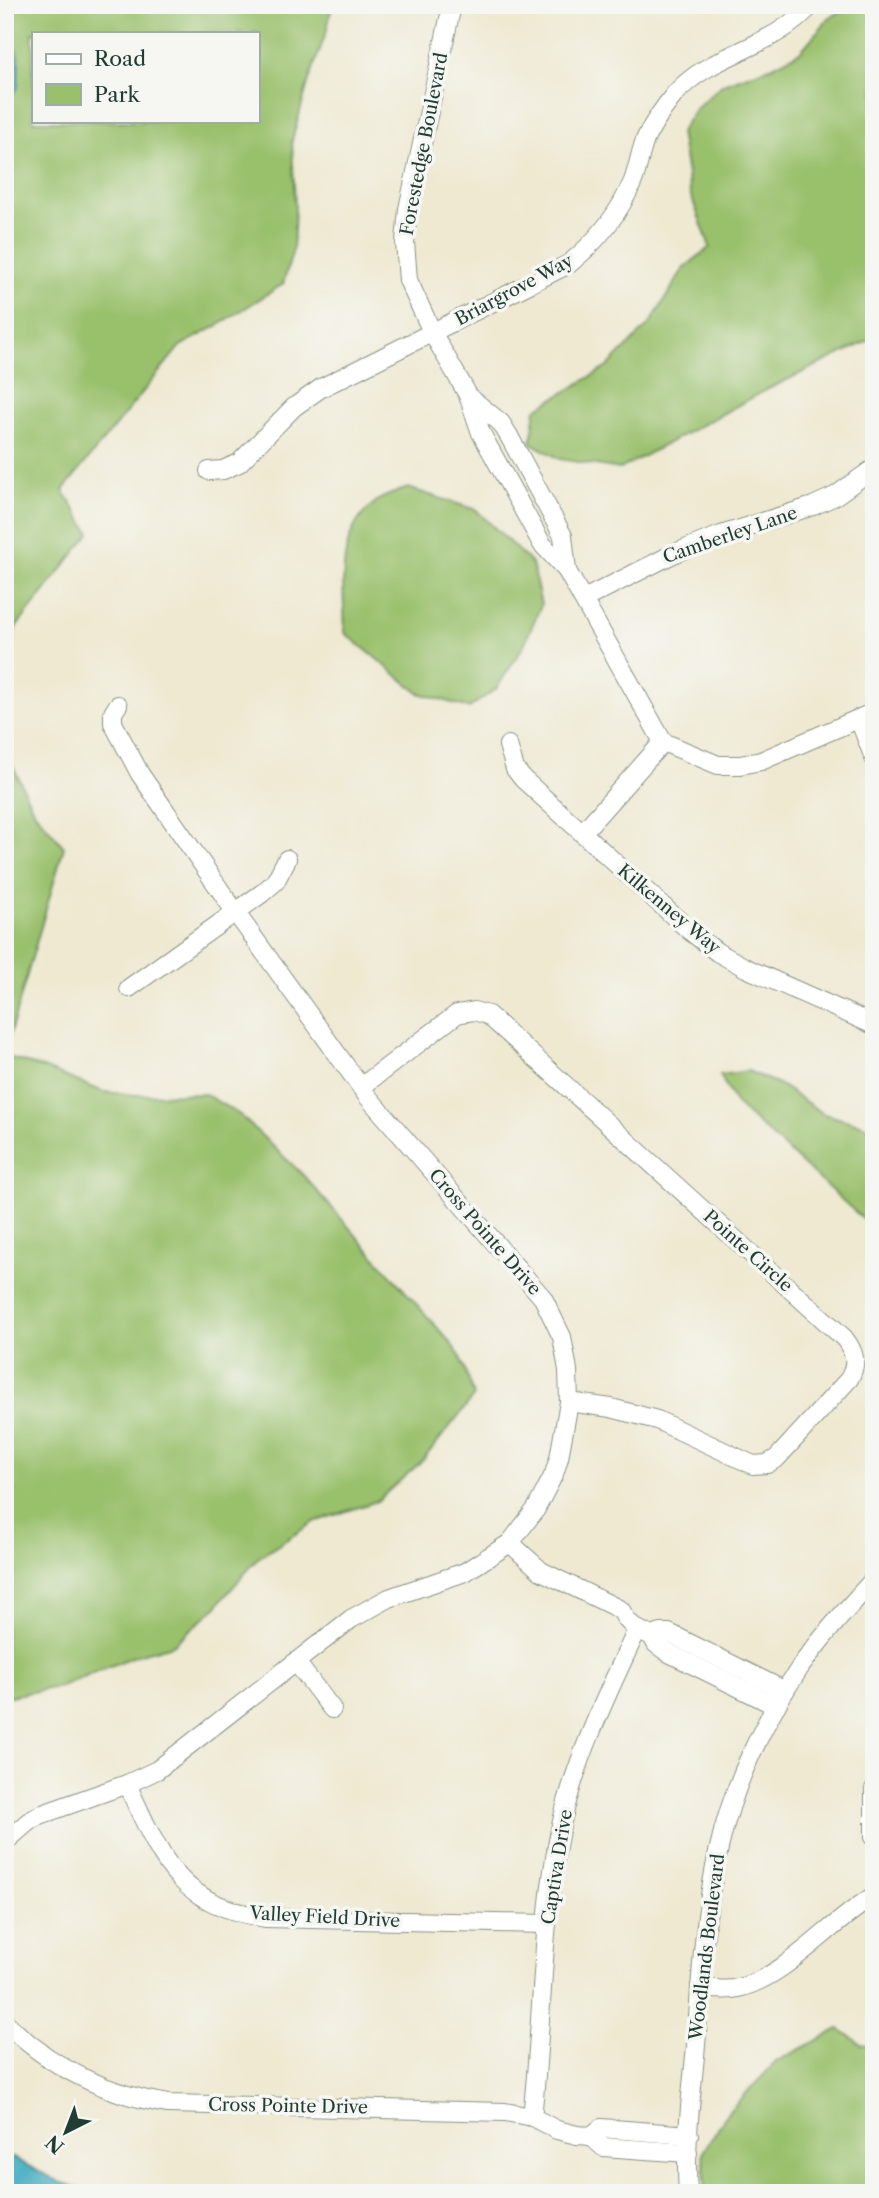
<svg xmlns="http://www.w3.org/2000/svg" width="879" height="2198" font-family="'Libre Caslon Text',serif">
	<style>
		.green { fill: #99c06b; stroke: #5c7e50; stroke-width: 2; fill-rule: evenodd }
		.water { fill: #41abc0; stroke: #30747a; stroke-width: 2 }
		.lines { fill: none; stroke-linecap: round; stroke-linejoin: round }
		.minor-casing { stroke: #879383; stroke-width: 20 }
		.minor { stroke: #fff; stroke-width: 18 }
		.labels { text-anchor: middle; stroke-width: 7; stroke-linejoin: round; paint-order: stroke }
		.street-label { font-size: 18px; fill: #1f3d34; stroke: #f6f6f2 }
	</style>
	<rect width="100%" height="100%" fill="#f6f6f2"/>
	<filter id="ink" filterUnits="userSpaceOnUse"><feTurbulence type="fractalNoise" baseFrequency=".0143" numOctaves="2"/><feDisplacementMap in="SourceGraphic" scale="14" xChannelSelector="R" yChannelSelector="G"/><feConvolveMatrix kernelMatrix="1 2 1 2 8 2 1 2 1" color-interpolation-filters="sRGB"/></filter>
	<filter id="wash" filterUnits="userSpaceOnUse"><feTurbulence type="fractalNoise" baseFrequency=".00686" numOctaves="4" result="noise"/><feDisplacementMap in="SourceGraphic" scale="28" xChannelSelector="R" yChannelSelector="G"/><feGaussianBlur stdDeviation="1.57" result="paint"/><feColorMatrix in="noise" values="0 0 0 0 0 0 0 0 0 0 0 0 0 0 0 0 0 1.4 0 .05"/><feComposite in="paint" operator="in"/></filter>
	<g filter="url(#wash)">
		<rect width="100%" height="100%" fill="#efe9d2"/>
		<!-- green -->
		<g class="green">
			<path d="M5 5H332L327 30 308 83 292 140 295 209 293 250 283 284 217 326 180 346 63 490 90 533 15 629 5 699V105L18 87 19 59 5 23ZM33 33H257V121H33Z"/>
			<path d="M856 5H874V338L768 389 620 469 560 459 531 443 536 409 607 367 650 324 684 268 710 247 690 193 680 132 696 108 723 84 773 66 800 52 830 17Z"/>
			<path d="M408 488 476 510 532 564 541 605 523 647 496 689 469 708 419 693 345 633C344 586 334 533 377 501 385 495 398 492 408 488Z"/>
			<path d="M5 727 8 755 33 810 64 847 5 1051Z"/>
			<path d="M5 1056 46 1069 104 1092 136 1095 205 1094 240 1115 302 1174 449 1341 460 1356 474 1396 423 1460 377 1501 314 1522 258 1558 216 1607 173 1645 140 1654 58 1687 5 1697Z"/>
			<path d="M748 1071 780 1085 824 1114 863 1125 874 1130V1229L735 1103 720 1075Z"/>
			<path d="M839 2029 861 2044 874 2047V2193H706L703 2152 728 2112 777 2061Z"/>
		</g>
		<!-- water -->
		<g class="water">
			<path d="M5 23 19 59 18 87 5 105Z"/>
			<path d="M5 2154 60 2182 94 2193H5Z"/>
		</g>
	</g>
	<g filter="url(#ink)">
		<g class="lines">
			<!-- minor casing -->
			<g class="minor-casing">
				<g id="minor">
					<path d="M452 5 408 209 405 242 408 280 433 334 468 395 481 433 542 544 567 571 663 742 718 765H740L761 761 874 712"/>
					<path d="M468 396 501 423 509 436 563 536 567 571"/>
					<path d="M209 471 223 470 239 463 294 407 321 388 569 264C597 241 619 215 633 181 638 168 640 153 645 140 652 124 663 109 674 95 712 51 772 50 811 5"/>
					<path d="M584 599 675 553 721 535 813 506 835 496 874 468"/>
					<path d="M859 719 874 758"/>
					<path d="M508 745 515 769 523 779 690 931 717 952 746 968 874 1025"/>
					<path d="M582 833 663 742"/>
					<path d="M129 988 261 894 275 882 287 859"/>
					<path d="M361 1087 457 1014 474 1011 488 1015 844 1338C855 1352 858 1363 849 1379L777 1458 767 1464 753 1465 657 1420 611 1408 569 1402"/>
					<path d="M510 1543 541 1571 621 1610C628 1625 637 1630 652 1636L656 1644 667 1652 776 1706"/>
					<path d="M652 1636 661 1633H669L785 1691"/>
					<path d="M296 1662 332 1709"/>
					<path d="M127 1784C162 1859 176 1904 266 1918L547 1924"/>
					<path d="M874 1789V1837"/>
					<path d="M5 1842 28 1822 40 1815 127 1784 157 1770 351 1619 389 1598 465 1572 510 1543 536 1509 554 1474 559 1458 569 1402 568 1370 562 1337 543 1298 368 1097 236 913 140 774 113 723V713L118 705"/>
					<path d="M700 1987C713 1989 726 1991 738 1988 785 1978 831 1921 874 1896"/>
					<path d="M5 2022C51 2068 104 2094 168 2104L505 2112 532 2117 557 2130 577 2135 591 2136 601 2128 689 2135"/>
					<path d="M532 2117C543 2022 541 1924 560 1830 575 1760 607 1694 637 1630"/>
					<path d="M591 2136 603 2147 688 2153"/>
					<path d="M688 2193C684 2140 693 2086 697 2033 701 1971 705 1909 719 1848 733 1785 763 1722 799 1669 821 1637 848 1608 874 1579"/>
				</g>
			</g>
			<!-- minor -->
			<use href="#minor" class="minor"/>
		</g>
	</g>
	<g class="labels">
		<!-- street labels -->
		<g class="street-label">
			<text transform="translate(424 144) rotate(-79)" y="6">Forestedge Boulevard</text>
			<text transform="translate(514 290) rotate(-28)" y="6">Briargrove Way</text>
			<text transform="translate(730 535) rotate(-19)" y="6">Camberley Lane</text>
			<text transform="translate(669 909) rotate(40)" y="6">Kilkenney Way</text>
			<text transform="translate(485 1232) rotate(49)" y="6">Cross Pointe Drive</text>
			<text transform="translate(748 1251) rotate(42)" y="6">Pointe Circle</text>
			<text transform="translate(557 1867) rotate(-81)" y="6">Captiva Drive</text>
			<text transform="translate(325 1917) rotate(3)" y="6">Valley Field Drive</text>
			<text transform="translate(707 1947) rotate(-83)" y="6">Woodlands Boulevard</text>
			<text transform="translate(288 2106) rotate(1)" y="6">Cross Pointe Drive</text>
		</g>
	</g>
	<!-- margin -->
	<rect width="879" height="2198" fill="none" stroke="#f6f6f2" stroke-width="28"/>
	<!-- legend -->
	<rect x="32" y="32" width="228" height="91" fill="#f6f6f2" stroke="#a0aca6" stroke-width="2"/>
	<rect x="46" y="54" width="35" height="10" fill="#ffffff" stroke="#a0aca6" stroke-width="2"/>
	<text x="94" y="66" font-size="21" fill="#1f3d34">Road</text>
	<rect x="46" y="84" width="35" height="21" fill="#99c06b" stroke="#a0aca6" stroke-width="2"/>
	<text x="94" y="102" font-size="21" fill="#1f3d34">Park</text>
	<!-- north arrow -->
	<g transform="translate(66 2132) rotate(222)" stroke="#f6f6f2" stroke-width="5" paint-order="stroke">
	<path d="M0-5L12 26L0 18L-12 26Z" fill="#1f3d34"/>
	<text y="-10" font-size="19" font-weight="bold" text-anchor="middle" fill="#1f3d34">N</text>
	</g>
</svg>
